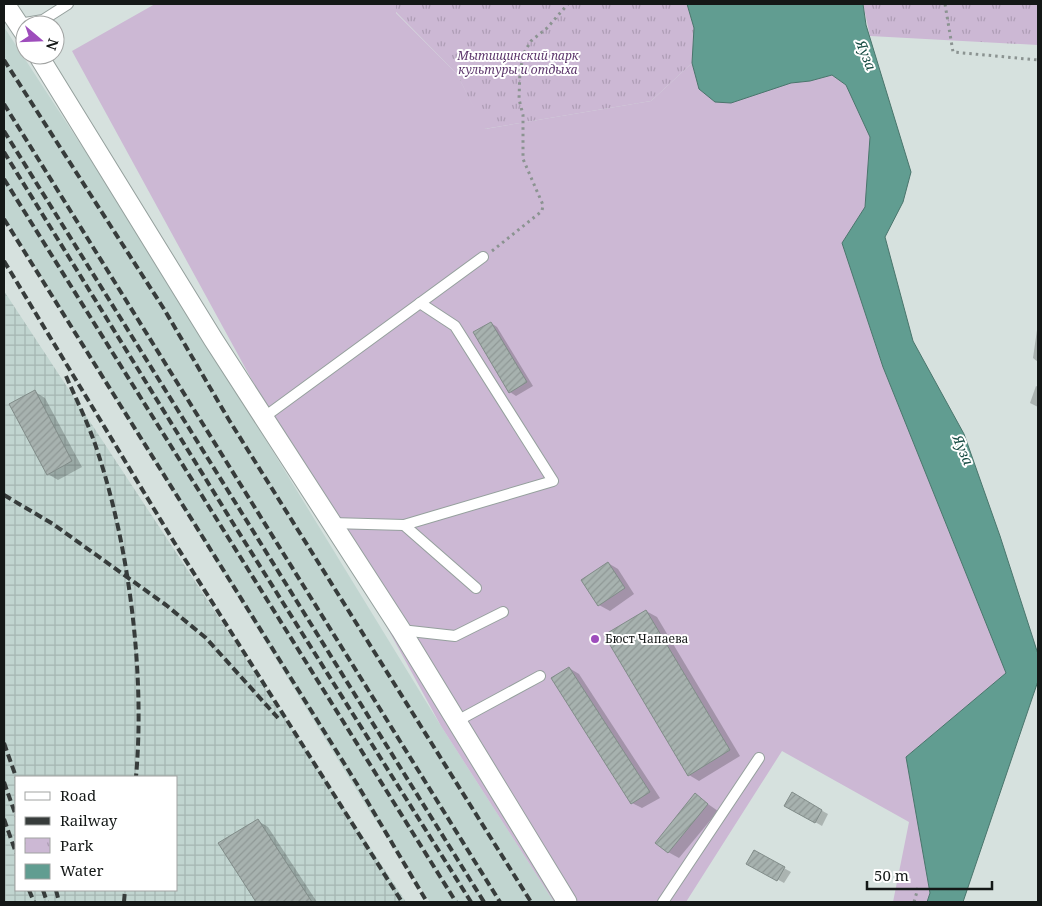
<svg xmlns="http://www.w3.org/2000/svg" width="1042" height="906" font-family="'Noto Serif',serif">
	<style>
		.built { fill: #c1d5d0 }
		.industrial { fill: url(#industrial-grid); fill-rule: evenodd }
		.green { fill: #ccb8d4 }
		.park { fill: url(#park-tufts) }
		.water { fill: #619d91; stroke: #4a756c }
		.shadow { fill: #0003 }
		.building { fill: url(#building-hatch); stroke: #818c89 }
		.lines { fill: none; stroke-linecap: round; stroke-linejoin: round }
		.lane-casing { stroke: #95a09d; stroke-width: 12 }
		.street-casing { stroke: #95a09d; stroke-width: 21 }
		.path { stroke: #8b9391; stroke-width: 3; stroke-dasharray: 2.5 4; stroke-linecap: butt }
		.lane { stroke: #fff; stroke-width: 10 }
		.street { stroke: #fff; stroke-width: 19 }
		.rail { stroke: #373c3b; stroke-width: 4; stroke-dasharray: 8 4; stroke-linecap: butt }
		.poi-dot { fill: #9e4dbc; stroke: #fff; stroke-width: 2 }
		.labels { text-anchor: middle; stroke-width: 4; stroke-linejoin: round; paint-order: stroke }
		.park-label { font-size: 12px; font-style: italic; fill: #5d376c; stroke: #fff }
		.poi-label { font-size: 12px; fill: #141817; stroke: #fff; text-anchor: start }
		.water-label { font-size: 14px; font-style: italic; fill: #164b42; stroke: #fff }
	</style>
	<defs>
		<pattern id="industrial-grid" width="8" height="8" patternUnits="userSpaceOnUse" patternTransform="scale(1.25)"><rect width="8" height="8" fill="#c1d5d0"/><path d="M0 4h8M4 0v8" fill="none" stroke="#a5b6b2"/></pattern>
		<pattern id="park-tufts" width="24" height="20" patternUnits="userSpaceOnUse" patternTransform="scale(1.25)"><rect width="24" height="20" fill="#ccb8d4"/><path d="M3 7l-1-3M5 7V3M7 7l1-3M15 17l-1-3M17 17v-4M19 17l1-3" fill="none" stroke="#ae9db5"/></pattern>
		<pattern id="building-hatch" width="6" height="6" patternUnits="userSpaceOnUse" patternTransform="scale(1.25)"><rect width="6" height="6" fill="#a7b2af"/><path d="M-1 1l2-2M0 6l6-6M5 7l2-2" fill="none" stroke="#8f9896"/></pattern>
	</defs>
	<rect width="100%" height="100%" fill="#d6e1de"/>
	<!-- built -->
	<path class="built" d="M4 27 149 249 441 726 554 902H430L370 812 4 217Z"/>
	<!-- industrial -->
	<path class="industrial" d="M4 291 406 902H4ZM16 777H176V890H16Z"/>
	<!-- green -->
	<path class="green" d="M155 4H396V13L457 74 485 129 651 101 692 63 699 89 810 81 832 75 846 85 870 137 865 208 842 243 883 367 1006 673 906 757 930 893 927 902H893L909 822 782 751 686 902H554L441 726 72 51Z"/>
	<!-- park -->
	<g class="park">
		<path d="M396 4H687L694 28 692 63 651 101 484 129 457 74 396 12Z"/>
		<path d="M863 4H1038V45L870 36Z"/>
	</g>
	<!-- water -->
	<path class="water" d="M687 4H863L866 25 911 172 903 202 885 237 913 341 964 434 1000 536 1038 654V681L963 902H927L930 893 906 757 1006 673 883 367 842 243 865 207 870 137 846 85 832 75 810 81 791 83 731 103 715 102 699 89 692 63 694 28Z"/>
	<!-- shadow -->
	<g class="shadow">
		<path d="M491 323 497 327 533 386 516 396 510 392Z"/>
		<path d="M1037 330H1038V362L1033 358Z"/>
		<path d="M1036 386 1038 387V407L1030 403Z"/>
		<path d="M35 392 45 398 82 467 58 480 48 474Z"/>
		<path d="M608 563 618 569 634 594 610 611 599 605Z"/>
		<path d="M646 611 657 617 740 756 699 781 689 775Z"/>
		<path d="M569 668 579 674 660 798 642 808 632 803Z"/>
		<path d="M792 794 828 814 822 826 786 805Z"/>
		<path d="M695 795 718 811 679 858 668 852Z"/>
		<path d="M258 821 268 827 317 902H257L219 844Z"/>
		<path d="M754 852 791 872 784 883 748 863Z"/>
	</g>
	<!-- building -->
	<g class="building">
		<path d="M491 322 527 382 509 393 473 332Z"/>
		<path d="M35 390 72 461 47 475 9 404Z"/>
		<path d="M608 562 625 588 598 606 581 580Z"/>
		<path d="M646 610 730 750 688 776 604 635Z"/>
		<path d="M569 667 650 792 631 804 551 678Z"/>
		<path d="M792 792 822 810 815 823 784 806Z"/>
		<path d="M695 793 708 804 668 853 655 843Z"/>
		<path d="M258 819 312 902H256L218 843Z"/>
		<path d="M754 850 785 867 777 881 746 864Z"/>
	</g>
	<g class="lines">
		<!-- lane casing -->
		<g class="lane-casing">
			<g id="lane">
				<path d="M19 24 43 20 68 4"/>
				<path d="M263 418 483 257"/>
				<path d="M331 523 404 525 553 481 455 326 420 303"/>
				<path d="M404 525 476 588"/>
				<path d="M401 630 455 636 503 612"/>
				<path d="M457 721 540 676"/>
				<path d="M663 902 759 758"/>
			</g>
		</g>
		<!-- street casing -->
		<g class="street-casing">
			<g id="street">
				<path d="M5 4 25 34"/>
				<path d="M38 55 213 339 401 630 567 902"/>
			</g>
		</g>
		<!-- path -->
		<g class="path">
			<path d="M945 4 953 52 1038 60"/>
			<path d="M492 251 542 211 543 205 523 159V115L519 99 520 70 525 51 531 41 547 28 568 4"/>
			<path d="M914 902 918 888"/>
		</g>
		<!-- lane -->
		<use href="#lane" class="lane"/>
		<!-- street -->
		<use href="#street" class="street"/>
		<!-- rail -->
		<g class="rail">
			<path d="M4 60 164 309 229 420 531 902"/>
			<path d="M4 104 500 902"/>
			<path d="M4 131 484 902"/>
			<path d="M4 152 231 520 471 902"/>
			<path d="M4 179 456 902"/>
			<path d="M4 219 357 784 427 902"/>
			<path d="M4 261 174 542 402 902"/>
			<path d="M66 376C77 401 90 427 98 453 130 550 145 676 136 777"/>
			<path d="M4 495 53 524 166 605 206 638 278 718"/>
			<path d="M4 743 16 777"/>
			<path d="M4 782 16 816"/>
			<path d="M4 819 16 853"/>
			<path d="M29 890 34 902"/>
			<path d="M43 890 47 902"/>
			<path d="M56 890 59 902"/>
			<path d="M124 902 125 890"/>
		</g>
	</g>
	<!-- markers -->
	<circle class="poi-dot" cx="595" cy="639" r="5"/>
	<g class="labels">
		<!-- park labels -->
		<g class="park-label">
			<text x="518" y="60">Мытищинский парк<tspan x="518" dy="14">культуры и отдыха</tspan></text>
		</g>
		<!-- poi labels -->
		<g class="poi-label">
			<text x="605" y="643">Бюст Чапаева</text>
		</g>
		<!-- water labels -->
		<g class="water-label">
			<text transform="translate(866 55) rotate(68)" y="5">Яуза</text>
			<text transform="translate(963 450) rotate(67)" y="5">Яуза</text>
		</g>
	</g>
	<!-- border -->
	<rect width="1042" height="906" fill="none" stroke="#141817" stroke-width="10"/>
	<!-- legend -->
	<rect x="15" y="776" width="162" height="115" fill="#ffffff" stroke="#a1a3a2"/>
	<rect x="25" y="792" width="25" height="8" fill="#ffffff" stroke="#a1a3a2"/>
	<text x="60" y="801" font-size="15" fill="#141817">Road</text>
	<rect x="25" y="817" width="25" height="8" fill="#373c3b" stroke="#a1a3a2"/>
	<text x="60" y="826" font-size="15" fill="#141817">Railway</text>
	<rect x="25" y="838" width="25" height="15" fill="url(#park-tufts)" stroke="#a1a3a2"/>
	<text x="60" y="851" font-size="15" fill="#141817">Park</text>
	<rect x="25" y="864" width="25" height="15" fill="#619d91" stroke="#a1a3a2"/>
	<text x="60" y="876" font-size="15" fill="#141817">Water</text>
	<!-- north arrow -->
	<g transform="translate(40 40) rotate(109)"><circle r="24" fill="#ffffff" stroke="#a1a3a2"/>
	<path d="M0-4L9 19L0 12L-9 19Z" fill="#9e4dbc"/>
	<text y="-8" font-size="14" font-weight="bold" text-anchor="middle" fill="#141817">N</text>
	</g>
	<!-- scale -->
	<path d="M867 881v8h125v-8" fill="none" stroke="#141817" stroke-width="2.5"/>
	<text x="874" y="881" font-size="15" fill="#141817" stroke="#ffffff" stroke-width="4" paint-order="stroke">50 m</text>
</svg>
